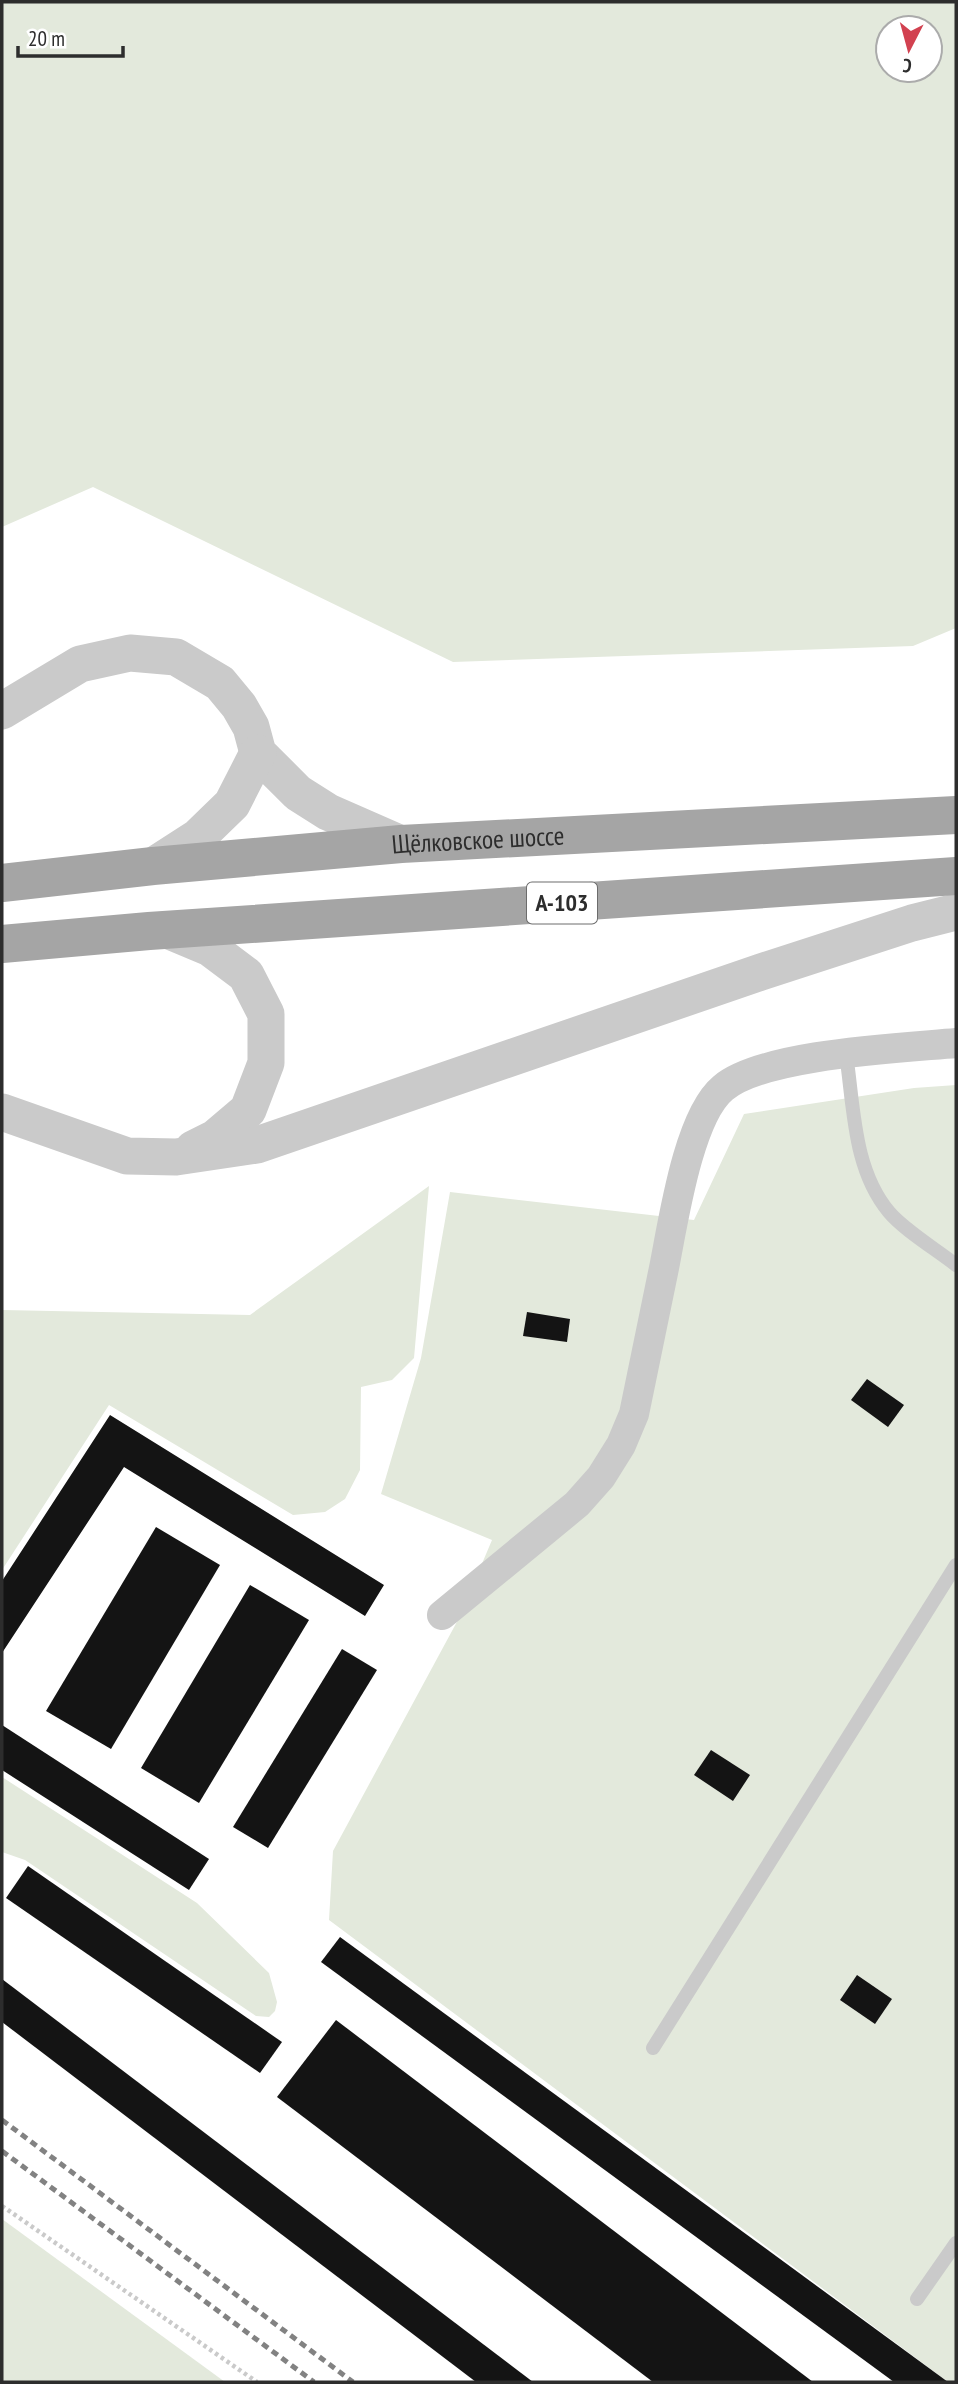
<svg xmlns="http://www.w3.org/2000/svg" width="958" height="2384" font-family="'PT Sans Narrow',sans-serif">
	<style>
		.green { fill: #e3e9dc; fill-rule: evenodd }
		.building { fill: #141414 }
		.lines { fill: none; stroke-linecap: round; stroke-linejoin: round }
		.path { stroke: #cacaca; stroke-width: 4.5; stroke-dasharray: 3.5 3.5; stroke-linecap: butt }
		.service { stroke: #cacaca; stroke-width: 14 }
		.minor { stroke: #cacaca; stroke-width: 30 }
		.tertiary { stroke: #cacaca; stroke-width: 37 }
		.primary { stroke: #a5a5a5; stroke-width: 38 }
		.rail { stroke: #828282; stroke-width: 5; stroke-dasharray: 7 5; stroke-linecap: butt }
		.labels { text-anchor: middle; stroke-width: 7; stroke-linejoin: round; paint-order: stroke }
		.shield { fill: #fff; stroke: #6c6c6c; stroke-width: 2 }
		.shield-label { font-size: 24px; font-weight: bold; fill: #2d2d2d }
		.street-label { font-size: 26px; fill: #2d2d2d; stroke: #fff }
	</style>
	<rect width="100%" height="100%" fill="#fff"/>
	<!-- green -->
	<g class="green">
		<path d="M2 2H956V628L913 646 453 662 93 487 2 527ZM888 28H930V70H888Z"/>
		<path d="M956 1085V2382H948L329 1920 333 1851 459 1618 492 1540 381 1494 421 1358 450 1192 694 1220 744 1114 914 1088Z"/>
		<path d="M429 1186 414 1358 392 1380 361 1387 360 1470 345 1499 325 1512 293 1515 109 1405 2 1570V1310L250 1315Z"/>
		<path d="M2 1777 197 1903 269 1973 277 2002 275 2011 269 2017 256 2016 25 1860 2 1852Z"/>
		<path d="M2 2219 225 2382H2Z"/>
	</g>
	<!-- building -->
	<g class="building">
		<path d="M527 1312 570 1319 567 1342 523 1336Z"/>
		<path d="M867 1379 904 1405 888 1427 851 1400Z"/>
		<path d="M110 1415 384 1585 365 1616 124 1467 2 1653V1581Z"/>
		<path d="M156 1527 220 1565 111 1749 46 1711Z"/>
		<path d="M250 1585 309 1620 199 1803 141 1768Z"/>
		<path d="M342 1649 377 1670 268 1848 233 1827Z"/>
		<path d="M2 1725 209 1859 189 1890 2 1770Z"/>
		<path d="M711 1750 750 1775 733 1801 694 1775Z"/>
		<path d="M28 1866 282 2042 260 2073 6 1898Z"/>
		<path d="M340 1937 948 2382H894L321 1962Z"/>
		<path d="M857 1975 892 1999 875 2024 840 2000Z"/>
		<path d="M2 1979 533 2382H476L2 2022Z"/>
		<path d="M336 2020 813 2382H653L277 2097Z"/>
	</g>
	<g class="lines">
		<!-- path -->
		<path class="path" d="M2 2206 257 2382"/>
		<!-- service -->
		<g class="service">
			<path d="M846 1054C854 1107 853 1169 889 1212 904 1230 937 1250 956 1265"/>
			<path d="M653 2048 956 1565"/>
			<path d="M917 2299 956 2243"/>
		</g>
		<!-- minor -->
		<path class="minor" d="M442 1615 577 1504 601 1477 621 1445 634 1414C644 1365 654 1316 664 1268 673 1223 688 1117 723 1088 763 1054 901 1048 956 1043"/>
		<!-- tertiary -->
		<g class="tertiary">
			<path d="M2 711 80 664 130 653 176 657 220 683 239 706 251 727 258 753 298 793 328 812 401 844"/>
			<path d="M153 866 198 837 232 804 258 753"/>
			<path d="M167 930 210 948 246 975 266 1014V1063L248 1110 215 1138 193 1149"/>
			<path d="M2 1112 127 1156 176 1157 257 1145 761 972 912 923 956 912"/>
		</g>
		<!-- primary -->
		<g class="primary">
			<path id="s1" d="M2 883 153 866 401 844 956 815"/>
			<path d="M2 944 149 931 956 876"/>
		</g>
		<!-- rail -->
		<g class="rail">
			<path d="M2 2120 353 2382"/>
			<path d="M2 2151 314 2382"/>
		</g>
	</g>
	<g class="labels">
		<!-- shield labels -->
		<rect class="shield" x="527" y="882.5" width="70" height="41" rx="5"/>
		<g class="shield-label">
			<text x="562" y="911">А-103</text>
		</g>
		<!-- street labels -->
		<g class="street-label">
			<text dy="9" stroke="none"><textPath href="#s1" startOffset="478">Щёлковское шоссе</textPath></text>
		</g>
	</g>
	<!-- border -->
	<rect width="958" height="2384" fill="none" stroke="#2d2d2d" stroke-width="7"/>
	<!-- north arrow -->
	<g transform="translate(909 49) rotate(186)"><circle r="33" fill="#ffffff" stroke="#ababab" stroke-width="2"/>
	<path d="M0-5L12 26L0 18L-12 26Z" fill="#d24150"/>
	<text y="-10" font-size="19" font-weight="bold" text-anchor="middle" fill="#2d2d2d">С</text>
	</g>
	<!-- scale -->
	<path d="M18 46v10h105v-10" fill="none" stroke="#2d2d2d" stroke-width="3.5"/>
	<text x="28" y="46" font-size="21" fill="#2d2d2d" stroke="#ffffff" stroke-width="5" paint-order="stroke">20 m</text>
</svg>
